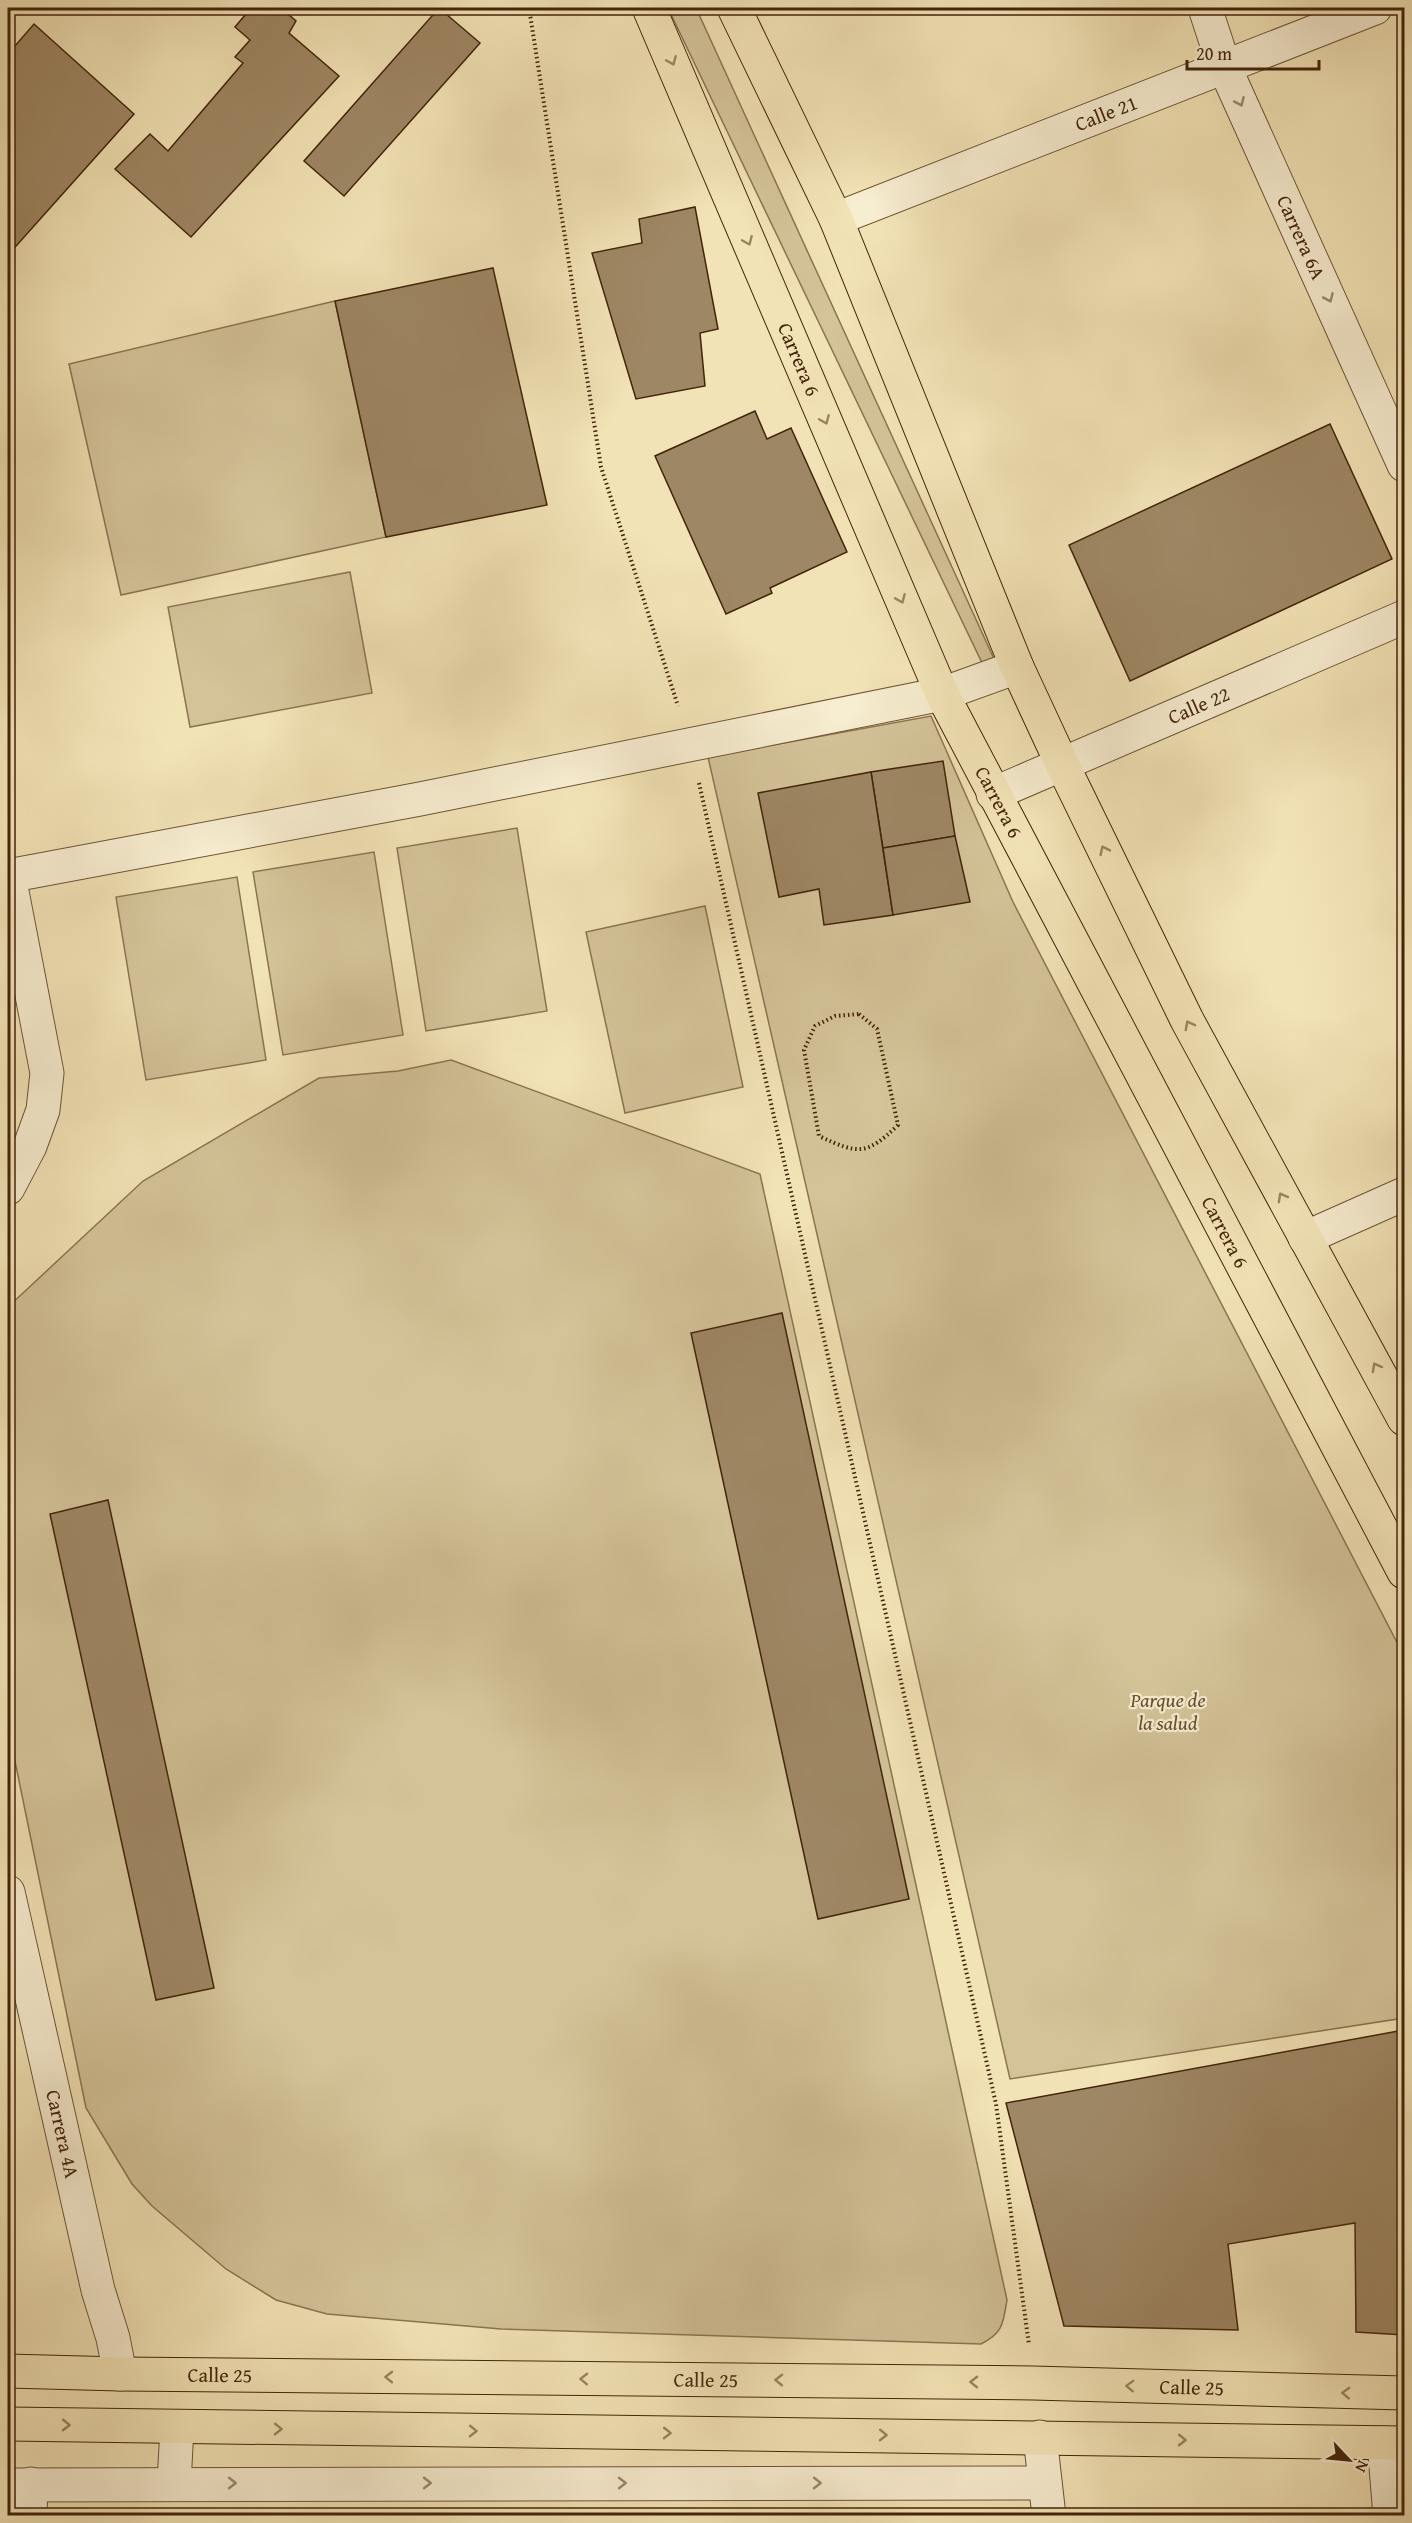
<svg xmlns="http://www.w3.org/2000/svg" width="1412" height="2523" font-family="'Gentium Book Plus',serif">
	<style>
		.green { fill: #d4c399; stroke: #8c7452; stroke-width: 1.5 }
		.building { fill: #9e8764; stroke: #43240b; stroke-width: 1.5 }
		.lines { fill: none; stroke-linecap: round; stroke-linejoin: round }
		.minor-casing { stroke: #6f5436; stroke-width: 35 }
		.major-casing { stroke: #43240b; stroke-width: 35 }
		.path { stroke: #43240b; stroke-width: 4; stroke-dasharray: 1.5 3; stroke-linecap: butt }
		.minor { stroke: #f7edd0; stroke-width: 33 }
		.major { stroke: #f2e3b6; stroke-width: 33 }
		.oneway { stroke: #9a8460 }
		.oneway2 { stroke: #9d886e }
		.labels { text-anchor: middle; stroke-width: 4.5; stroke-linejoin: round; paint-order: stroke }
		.street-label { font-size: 20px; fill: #43240b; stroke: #f7edd0 }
		.park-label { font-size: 20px; font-style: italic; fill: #674c2e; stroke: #f7edd0 }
	</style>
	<rect width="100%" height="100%" fill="#f2e3b6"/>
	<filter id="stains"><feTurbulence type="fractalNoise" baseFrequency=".00333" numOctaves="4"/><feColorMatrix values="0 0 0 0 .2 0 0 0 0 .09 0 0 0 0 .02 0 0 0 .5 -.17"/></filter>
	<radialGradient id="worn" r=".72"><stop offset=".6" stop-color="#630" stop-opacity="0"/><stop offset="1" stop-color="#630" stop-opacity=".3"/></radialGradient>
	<!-- green -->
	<g class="green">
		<path d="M668 8H696L995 661 985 669Z"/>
		<path d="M335 301 386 537 121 595 69 364Z"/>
		<path d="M350 572 372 693 190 727 168 607Z"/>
		<path d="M931 716 1013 902 1404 1656V2018L1010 2079 708 757Z"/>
		<path d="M517 828 547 1011 426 1031 397 848Z"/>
		<path d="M374 852 403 1035 283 1055 253 872Z"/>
		<path d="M237 877 266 1060 146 1080 116 897Z"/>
		<path d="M705 906 743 1087 625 1113 586 932Z"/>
		<path d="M451 1060 760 1174 1007 2300C1003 2324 1003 2333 981 2344L501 2329 327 2314 276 2300 226 2269 152 2206 132 2184 86 2108 8 1727V1307L143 1181 319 1078 398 1071Z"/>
	</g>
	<!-- building -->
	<g class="building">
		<path d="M251 8H281L296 21 289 33 339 76 191 237 115 169 150 134 168 151 243 63 235 57 250 40 235 27Z"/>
		<path d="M439 8 480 43 344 196 304 161Z"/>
		<path d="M34 24 134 114 8 255V54Z"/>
		<path d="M695 207 718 329 700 333 705 386 636 399 592 253 642 243 639 219Z"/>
		<path d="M493 268 547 505 386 537 335 301Z"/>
		<path d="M755 411 767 439 791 428 847 552 770 588 772 593 726 614 655 456Z"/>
		<path d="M1330 424 1392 559 1130 681 1069 545Z"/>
		<path d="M943 761 955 836 883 848 871 772Z"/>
		<path d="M871 772 893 915 824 925 819 889 779 897 758 793Z"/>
		<path d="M955 836 970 902 893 915 883 848Z"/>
		<path d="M782 1313 909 1899 818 1919 691 1333Z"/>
		<path d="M108 1500 214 1988 156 2000 50 1514Z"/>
		<path d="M1404 2030V2335L1356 2332 1355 2223 1228 2244 1238 2330 1064 2326 1006 2103Z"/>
	</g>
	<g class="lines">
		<!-- minor casing -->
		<g class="minor-casing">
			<g id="minor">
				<path id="s1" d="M1205 8 1224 66 1404 465"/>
				<path id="s2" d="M836 219 1375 8"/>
				<path id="s3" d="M993 794 1404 617"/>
				<path d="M8 876 420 799 942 694 1017 667"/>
				<path d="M8 1188 30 1146 43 1110 47 1073 9 876"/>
				<path d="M1305 1238 1404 1194"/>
				<path id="s4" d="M8 1892 98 2290 113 2338 120 2374"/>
				<path d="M1040 2437 1049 2516"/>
				<path d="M1384 2443 1390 2516"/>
				<path d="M174 2483 177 2428"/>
				<path d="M8 2485 1045 2483"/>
				<path d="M30 2516 31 2484"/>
			</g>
		</g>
		<!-- major casing -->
		<g class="major-casing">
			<g id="major">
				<path id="s5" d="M649 8 942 694 1404 1572"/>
				<path d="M734 8 836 219 1017 667 1062 764 1187 1020 1404 1419"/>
				<path id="s6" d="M8 2371 120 2374 1033 2383 1404 2393"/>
				<path d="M8 2424 1404 2443"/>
			</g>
		</g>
		<!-- path -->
		<g class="path">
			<path d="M529 8 601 467 678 706"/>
			<path d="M699 783 996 2104 1029 2345"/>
			<path d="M859 1014 877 1029 898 1125C867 1155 859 1155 819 1136L804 1050 815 1026 835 1016Z"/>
		</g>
		<!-- minor -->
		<use href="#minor" class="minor"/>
		<!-- major -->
		<use href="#major" class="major"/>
	</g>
	<!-- one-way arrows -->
	<defs><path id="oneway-chevron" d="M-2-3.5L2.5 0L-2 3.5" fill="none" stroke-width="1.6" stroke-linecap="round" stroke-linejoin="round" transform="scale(1.5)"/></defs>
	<g class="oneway">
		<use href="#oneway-chevron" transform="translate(672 61) rotate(67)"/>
		<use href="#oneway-chevron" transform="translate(748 241) rotate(67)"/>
		<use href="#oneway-chevron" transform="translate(825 420) rotate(67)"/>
		<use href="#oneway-chevron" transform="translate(901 599) rotate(67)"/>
		<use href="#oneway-chevron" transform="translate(1104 850) rotate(-116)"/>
		<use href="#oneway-chevron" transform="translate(1189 1025) rotate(-118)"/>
		<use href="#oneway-chevron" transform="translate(1282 1197) rotate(-119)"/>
		<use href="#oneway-chevron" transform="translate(1376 1367) rotate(-119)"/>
		<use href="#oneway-chevron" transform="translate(389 2377) rotate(-179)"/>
		<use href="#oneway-chevron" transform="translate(584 2379) rotate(-179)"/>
		<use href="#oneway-chevron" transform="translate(779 2380) rotate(-179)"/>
		<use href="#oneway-chevron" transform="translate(974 2382) rotate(-179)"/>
		<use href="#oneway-chevron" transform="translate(1130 2386) rotate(-178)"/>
		<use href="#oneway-chevron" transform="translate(1346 2393) rotate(-178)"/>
		<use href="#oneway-chevron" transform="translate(66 2425) rotate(1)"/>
		<use href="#oneway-chevron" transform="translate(278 2429) rotate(1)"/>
		<use href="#oneway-chevron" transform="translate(473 2431) rotate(1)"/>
		<use href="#oneway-chevron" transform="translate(667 2433) rotate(1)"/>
		<use href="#oneway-chevron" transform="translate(883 2435) rotate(1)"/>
		<use href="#oneway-chevron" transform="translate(1182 2440) rotate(1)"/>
	</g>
	<g class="oneway2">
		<use href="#oneway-chevron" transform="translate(1240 102) rotate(66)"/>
		<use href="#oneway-chevron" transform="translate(1329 298) rotate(66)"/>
		<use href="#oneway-chevron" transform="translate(232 2483)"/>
		<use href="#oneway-chevron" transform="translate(427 2483)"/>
		<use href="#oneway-chevron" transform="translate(622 2483)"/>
		<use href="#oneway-chevron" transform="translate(817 2483)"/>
	</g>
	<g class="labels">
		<!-- street labels -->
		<g class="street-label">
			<text dy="7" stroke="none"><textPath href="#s2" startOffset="290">Calle 21</textPath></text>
			<text dy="7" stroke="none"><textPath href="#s1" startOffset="249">Carrera 6A</textPath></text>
			<text dy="7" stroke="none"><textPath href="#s5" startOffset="382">Carrera 6</textPath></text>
			<text dy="7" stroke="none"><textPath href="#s3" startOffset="224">Calle 22</textPath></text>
			<text dy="7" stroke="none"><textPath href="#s5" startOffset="868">Carrera 6</textPath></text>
			<text dy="7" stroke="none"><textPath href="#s5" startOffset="1354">Carrera 6</textPath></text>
			<text dy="7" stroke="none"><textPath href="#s4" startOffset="248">Carrera 4A</textPath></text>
			<text dy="7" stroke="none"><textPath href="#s6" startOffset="212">Calle 25</textPath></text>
			<text dy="7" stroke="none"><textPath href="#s6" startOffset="698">Calle 25</textPath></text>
			<text dy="7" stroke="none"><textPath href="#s6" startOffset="1184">Calle 25</textPath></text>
		</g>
		<!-- park labels -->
		<g class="park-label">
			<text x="1168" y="1707">Parque de<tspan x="1168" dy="23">la salud</tspan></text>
		</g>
	</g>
	<!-- margin -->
	<rect width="1412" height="2523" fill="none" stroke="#f2e3b6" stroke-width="30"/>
	<rect x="9" y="9" width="1394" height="2505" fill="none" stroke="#43240b" stroke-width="3"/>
	<rect x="15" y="15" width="1382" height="2493" fill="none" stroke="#43240b" stroke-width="1.5"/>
	<!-- north arrow -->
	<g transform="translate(1349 2460) rotate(116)" stroke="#f7edd0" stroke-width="4.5" paint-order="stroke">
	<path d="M0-4.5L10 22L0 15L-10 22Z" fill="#43240b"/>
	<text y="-9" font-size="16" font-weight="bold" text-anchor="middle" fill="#43240b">N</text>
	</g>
	<!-- scale -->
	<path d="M1187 60v9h132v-9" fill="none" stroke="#43240b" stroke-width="3"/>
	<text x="1196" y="60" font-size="18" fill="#43240b" stroke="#f7edd0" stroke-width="4.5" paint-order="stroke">20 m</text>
	<rect width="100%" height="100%" filter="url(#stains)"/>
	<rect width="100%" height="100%" fill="url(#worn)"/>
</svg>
